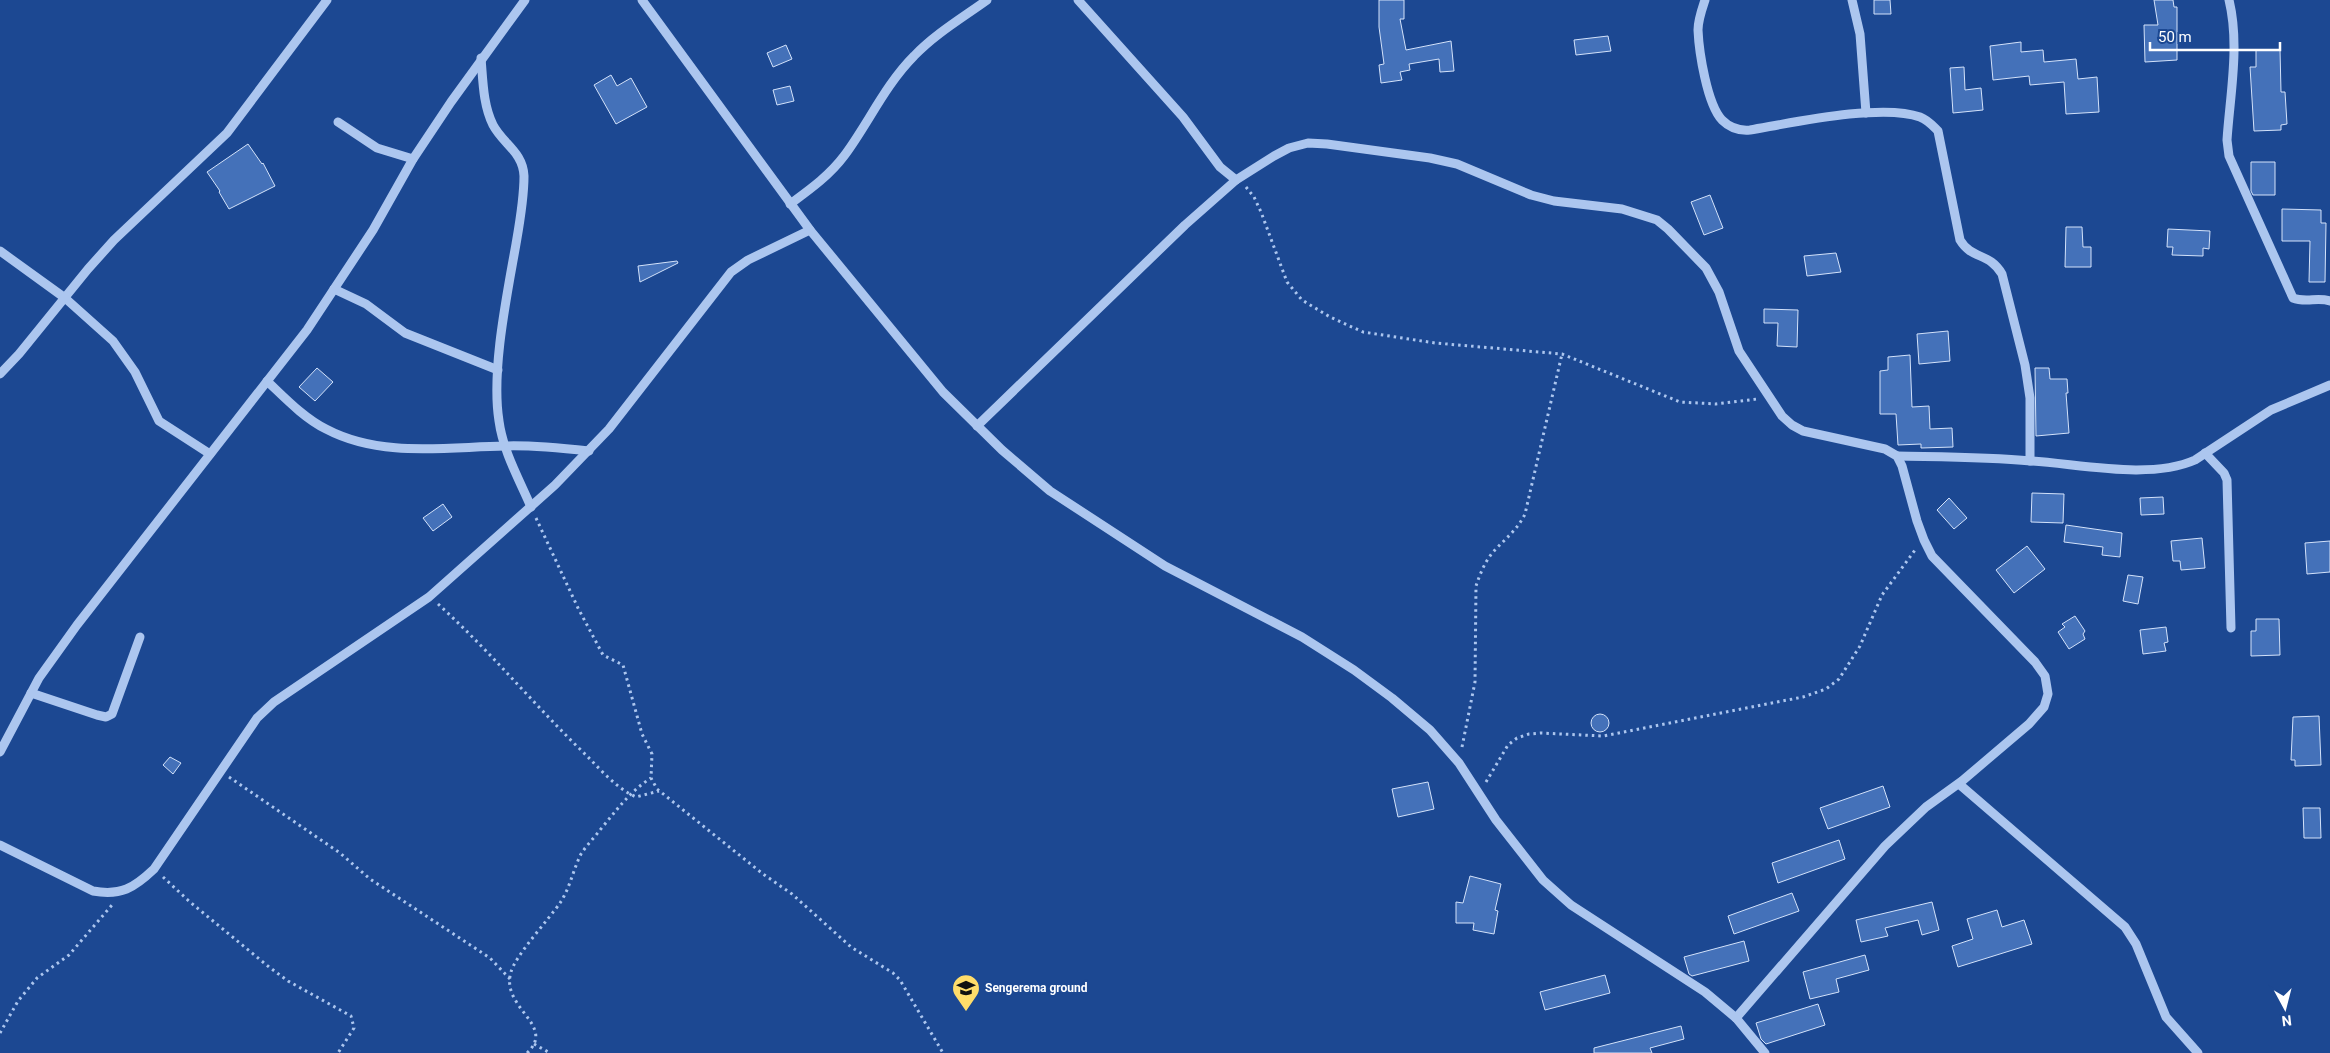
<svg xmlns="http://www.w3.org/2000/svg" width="2330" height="1053" font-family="Roboto,sans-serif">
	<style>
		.building { fill: #4471b9; stroke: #d3e2fa }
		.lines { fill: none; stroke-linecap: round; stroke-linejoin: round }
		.path { stroke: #acc6ef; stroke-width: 3; stroke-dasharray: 2.5 4; stroke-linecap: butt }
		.minor { stroke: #acc6ef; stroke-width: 9 }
		.labels { text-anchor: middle; stroke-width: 4.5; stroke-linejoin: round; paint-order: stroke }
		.poi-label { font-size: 12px; font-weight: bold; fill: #fff; stroke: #1c4892; text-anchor: start }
	</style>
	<rect width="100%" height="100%" fill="#1c4892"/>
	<!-- building -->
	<g class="building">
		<path d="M1379 0H1404V19H1400L1406 50 1451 41 1454 71 1440 72 1439 59 1409 64 1410 70 1400 72 1402 80 1381 83 1379 65 1384 64 1379 27Z"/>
		<path d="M1874 0H1890L1891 14H1874Z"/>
		<path d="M2154 0H2173L2174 7H2177V60L2145 62 2144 25H2158Z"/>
		<path d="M1608 36 1611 51 1576 55 1574 40Z"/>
		<path d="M2021 42V52L2043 50 2044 62 2076 59 2078 79 2097 77 2099 112 2066 114 2064 82 2030 85 2029 76 1993 80 1990 46Z"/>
		<path d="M786 45 792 59 773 67 767 53Z"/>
		<path d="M2256 50H2280L2281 92H2285L2287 124 2281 125V130L2254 131 2250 67H2256Z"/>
		<path d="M1964 67 1965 90 1981 88 1983 110 1953 113 1950 68Z"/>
		<path d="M611 75 617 86 631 78 647 107 616 124 594 85Z"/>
		<path d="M790 86 794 101 777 105 773 90Z"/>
		<path d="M248 144 262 164 263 163 275 186 229 209 219 192 220 191 207 172Z"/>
		<path d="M2251 162H2275V195H2253L2251 191Z"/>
		<path d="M1710 195 1723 228 1704 235 1691 202Z"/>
		<path d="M2282 209 2321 210V223H2326L2325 282H2309L2310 241H2282Z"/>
		<path d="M2066 227H2082L2083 247H2091V267H2065Z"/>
		<path d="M2168 229 2210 231 2209 249 2203 248V256L2172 255 2173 247H2167Z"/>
		<path d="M1836 253 1841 272 1807 276 1804 256Z"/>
		<path d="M677 261 678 263 640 282 638 266Z"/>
		<path d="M1764 309 1798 310 1797 347 1777 346 1778 323H1764Z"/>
		<path d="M1948 331 1950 361 1919 364 1917 334Z"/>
		<path d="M1910 355 1912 407 1929 406 1930 429 1952 428 1953 447 1921 448V444L1898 445 1896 414H1880V371L1888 370V357Z"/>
		<path d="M317 368 333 382 315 401 299 387Z"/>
		<path d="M2035 368H2049L2050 379H2067L2068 393H2066L2069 433 2036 436Z"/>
		<path d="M2032 493 2064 494 2063 523 2031 522Z"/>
		<path d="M2163 497 2164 514 2141 515 2140 498Z"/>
		<path d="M1949 498 1967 518 1954 529 1937 510Z"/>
		<path d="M443 504 452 517 433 531 423 518Z"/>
		<path d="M2066 525 2122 533 2120 557 2102 555 2103 547 2064 542Z"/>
		<path d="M2202 538 2205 568 2181 570 2180 561H2173L2171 541Z"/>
		<path d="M2330 541V572L2307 574 2305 543Z"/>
		<path d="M2027 546 2045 569 2014 593 1996 570Z"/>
		<path d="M2128 575 2143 577 2138 604 2123 601Z"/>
		<path d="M2075 616 2085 631 2083 634 2085 639 2069 649 2058 632 2065 627 2062 624Z"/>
		<path d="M2256 619H2279L2280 655 2251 656V631H2256Z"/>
		<path d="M2166 627 2168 642 2164 643 2166 651 2143 654 2140 630Z"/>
		<circle cx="1600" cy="723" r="9"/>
		<path d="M2319 716 2321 765 2295 766V760H2291L2293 717Z"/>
		<path d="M170 757 181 763 173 774 163 765Z"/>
		<path d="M1428 782 1434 809 1398 817 1392 789Z"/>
		<path d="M1883 786 1890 807 1828 829 1820 808Z"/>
		<path d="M2303 808H2320L2321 838H2304Z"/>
		<path d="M1839 840 1845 859 1778 883 1772 863Z"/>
		<path d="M1470 876 1501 884 1495 910 1498 911 1494 934 1473 930 1474 923H1456V902L1463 903Z"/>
		<path d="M1792 893 1799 911 1734 934 1728 916Z"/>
		<path d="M1932 902 1939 930 1922 935 1918 920 1885 928 1888 936 1861 942 1856 920Z"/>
		<path d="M1997 910 2002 927 2024 920 2032 944 1958 967 1952 946 1973 939 1967 919Z"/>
		<path d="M1744 941 1749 961 1692 976 1689 974 1684 957Z"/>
		<path d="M1865 955 1869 970 1836 979 1839 992 1810 999 1803 972Z"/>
		<path d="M1605 975 1610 993 1545 1010 1540 992Z"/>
		<path d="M1818 1004 1825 1025 1766 1044 1761 1039 1756 1023Z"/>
		<path d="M1681 1026 1684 1039 1650 1048 1652 1053H1594V1048Z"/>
	</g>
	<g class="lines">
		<!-- path -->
		<g class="path">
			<path d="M1246 187 1254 197 1261 212 1287 282 1302 300 1330 317 1363 332 1435 343 1562 354 1680 402 1716 404 1757 399"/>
			<path d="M536 518 578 608 603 655 623 665 642 734 652 754 651 778 657 789 763 874 792 894 851 947 893 973 900 980 943 1053"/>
			<path d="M438 604C491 652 535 706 586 755 601 770 616 788 636 797L659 791"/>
			<path d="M1462 747 1475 682 1476 586C1480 574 1485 561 1494 551 1505 539 1518 529 1525 514L1562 354"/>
			<path d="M229 777 340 853 370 879 490 958 510 979"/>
			<path d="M1486 782 1508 745 1517 738 1529 734 1541 733 1603 736 1803 697 1826 689 1839 679 1860 646 1882 595 1915 550"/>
			<path d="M163 877 190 902 269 967 288 981 351 1016 354 1028 338 1053"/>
			<path d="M0 1033 18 1001 37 978 69 955 112 905"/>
			<path d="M534 1044 550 1053"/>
			<path d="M527 1053C557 1025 500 1008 511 972 515 956 549 919 560 903 570 888 573 870 581 854 586 846 594 838 600 830 616 811 629 792 651 778"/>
		</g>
		<!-- minor -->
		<g class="minor">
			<path d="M642 0 810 230 943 392 1002 450 1050 491 1165 566 1302 637 1354 670 1392 698 1430 730 1459 763 1496 820 1543 880 1571 905 1705 992 1736 1018 1765 1053"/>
			<path d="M1078 0 1183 117 1220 167 1236 180"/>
			<path d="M1705 0C1702 9 1698 20 1698 30 1699 52 1707 104 1722 120 1730 128 1739 131 1750 130 1791 123 1882 103 1920 117 1928 120 1932 125 1938 131L1960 240C1972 260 1989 252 2002 274L2025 365 2030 398V461"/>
			<path d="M1852 0 1860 34 1866 113"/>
			<path d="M2229 0C2240 45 2230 95 2227 140L2229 156 2293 298C2305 303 2318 297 2330 301"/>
			<path d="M481 58C483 81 483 105 493 125 503 144 523 152 524 176 524 199 520 221 516 244 507 295 491 371 499 421 503 451 519 479 531 507"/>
			<path d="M338 122 377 148 413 159"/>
			<path d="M790 204C809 190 829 176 844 156 868 124 885 85 914 56 935 34 962 18 987 0"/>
			<path d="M0 251 65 298 113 341 135 372 159 421 210 454"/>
			<path d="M334 289 366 304 405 333 498 370"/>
			<path d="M0 374 19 354 88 269 114 240 227 133 327 0"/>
			<path d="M267 381C285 398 304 418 326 429 381 458 445 447 505 446 533 445 561 448 589 451"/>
			<path d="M977 426 1185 225 1236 180 1274 156 1289 148 1308 143 1327 144 1430 158 1457 164 1531 195 1554 201 1622 209 1657 220 1668 229 1706 268 1719 292 1739 351 1782 416 1792 425 1803 431 1885 449 1897 456 1902 466 1917 521 1924 540 1932 556 2035 662 2045 676 2048 694 2044 707 2029 724 1962 781 1926 807 1885 846 1736 1018"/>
			<path d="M2205 453 2224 473 2227 480 2231 628"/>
			<path d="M1897 456C1942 457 1987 457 2031 461 2080 464 2150 480 2195 460L2271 410 2330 385"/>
			<path d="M31 693 97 715 106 717 112 714 140 637"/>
			<path d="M0 752 39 678 77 625 307 330 373 230 413 159 451 102 525 0"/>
			<path d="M1959 784 2125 927 2136 944 2166 1017 2198 1053"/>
			<path d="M0 845 93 891C121 896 134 888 154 869L257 718 274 702 429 597 555 485 609 429 731 272 748 260 810 230"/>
		</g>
	</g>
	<!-- icons -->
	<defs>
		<g id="school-pin" transform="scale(1.4375)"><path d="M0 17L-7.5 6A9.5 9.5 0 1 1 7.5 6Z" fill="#ffdd6a" stroke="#1c4892"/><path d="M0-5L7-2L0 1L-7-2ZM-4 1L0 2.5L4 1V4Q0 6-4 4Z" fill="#111"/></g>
	</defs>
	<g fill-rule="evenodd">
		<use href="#school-pin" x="966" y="988"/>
	</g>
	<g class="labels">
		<!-- poi labels -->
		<g class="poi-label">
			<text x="985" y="992">Sengerema ground</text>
		</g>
	</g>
	<!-- north arrow -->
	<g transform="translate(2285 1008) rotate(173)" stroke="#1c4892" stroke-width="4" paint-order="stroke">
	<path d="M0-4L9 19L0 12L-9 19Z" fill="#ffffff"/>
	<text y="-8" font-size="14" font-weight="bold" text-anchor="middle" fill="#ffffff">N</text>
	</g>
	<!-- scale -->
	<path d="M2150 42v8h130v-8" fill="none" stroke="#ffffff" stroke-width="2.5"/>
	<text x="2158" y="42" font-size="15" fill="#ffffff" stroke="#1c4892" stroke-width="4" paint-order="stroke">50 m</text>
</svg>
